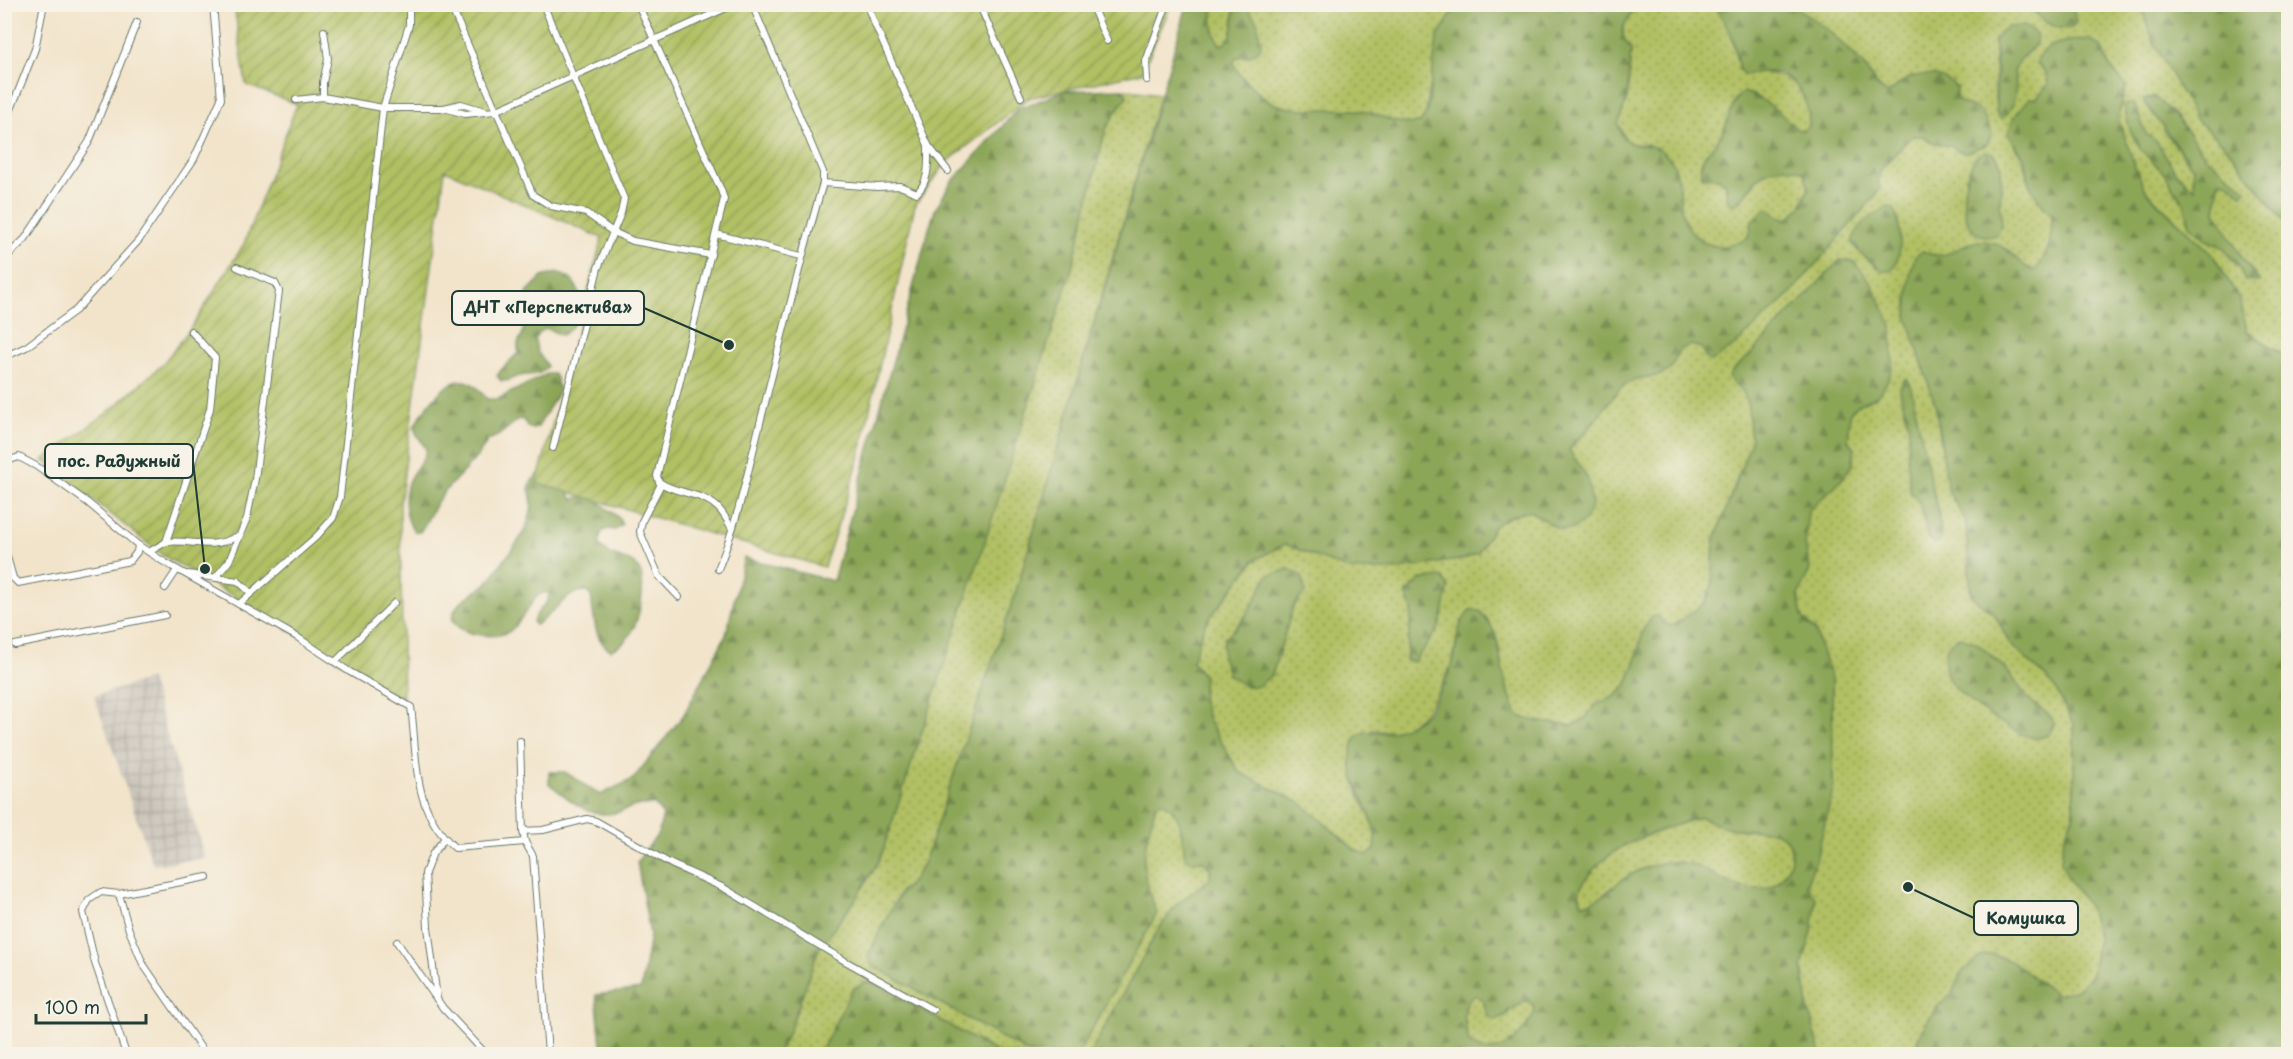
<svg xmlns="http://www.w3.org/2000/svg" width="2293" height="1059" font-family="'Playpen Sans',sans-serif">
	<style>
		.industrial { fill: url(#industrial-grid) }
		.grass { fill: url(#grass-dots); stroke: #687e4c; stroke-width: 1.5; fill-rule: evenodd }
		.forest { fill: url(#forest-firs); stroke: #567246; stroke-width: 1.5; fill-rule: evenodd }
		.garden { fill: url(#garden-furrows); stroke: #687e4c; stroke-width: 1.5 }
		.lines { fill: none; stroke-linecap: round; stroke-linejoin: round }
		.street-casing { stroke: #697769; stroke-width: 8 }
		.street { stroke: #fff; stroke-width: 6 }
		.leader { fill: none; stroke: #1f3d34; stroke-width: 2 }
		.callout-dot { fill: #1f3d34; stroke: #f7f3e8; stroke-width: 2 }
		.callout { fill: #f7f3e8; stroke: #1f3d34; stroke-width: 2 }
		.callout-label { font-size: 16px; text-anchor: middle; font-weight: bold; fill: #1f3d34 }
	</style>
	<defs>
		<pattern id="industrial-grid" width="8" height="8" patternUnits="userSpaceOnUse" patternTransform="scale(1.5)"><rect width="8" height="8" fill="#c9c3b8"/><path d="M0 4h8M4 0v8" fill="none" stroke="#aca89f"/></pattern>
		<pattern id="grass-dots" width="8" height="8" patternUnits="userSpaceOnUse" patternTransform="scale(1.5)"><rect width="8" height="8" fill="#b1c063"/><path d="M2 2h.1M6 6h.1" fill="none" stroke="#8f9d52" stroke-width="1.8" stroke-linecap="round"/></pattern>
		<pattern id="forest-firs" width="22" height="20" patternUnits="userSpaceOnUse" patternTransform="scale(1.5)"><rect width="22" height="20" fill="#8ca659"/><path d="M5 1l3.5 6h-7zM16 11l3.5 6h-7z" fill="#72884a"/></pattern>
		<pattern id="garden-furrows" width="10" height="10" patternUnits="userSpaceOnUse" patternTransform="scale(1.5)"><rect width="10" height="10" fill="#b1c063"/><path d="M-1 1l2-2M0 10L10 0M9 11l2-2" fill="none" stroke="#8f9d52"/></pattern>
	</defs>
	<rect width="100%" height="100%" fill="#f7f3e8"/>
	<filter id="ink" filterUnits="userSpaceOnUse"><feTurbulence type="fractalNoise" baseFrequency=".0167" numOctaves="2"/><feDisplacementMap in="SourceGraphic" scale="12" xChannelSelector="R" yChannelSelector="G"/><feConvolveMatrix kernelMatrix="1 2 1 2 8 2 1 2 1" color-interpolation-filters="sRGB"/></filter>
	<filter id="wash" filterUnits="userSpaceOnUse"><feTurbulence type="fractalNoise" baseFrequency=".008" numOctaves="4" result="noise"/><feDisplacementMap in="SourceGraphic" scale="24" xChannelSelector="R" yChannelSelector="G"/><feGaussianBlur stdDeviation="1.35" result="paint"/><feColorMatrix in="noise" values="0 0 0 0 0 0 0 0 0 0 0 0 0 0 0 0 0 1.4 0 .05"/><feComposite in="paint" operator="in"/></filter>
	<g filter="url(#wash)">
		<rect width="100%" height="100%" fill="#f2e4cb"/>
		<!-- industrial -->
		<path class="industrial" d="M150 679 205 858 153 865 94 696Z"/>
		<!-- grass -->
		<g class="grass">
			<path d="M1215 5H1235C1233 17 1236 44 1220 45 1213 32 1210 18 1215 5Z"/>
			<path d="M1245 5H1461C1443 22 1435 67 1429 92 1427 104 1428 113 1420 123 1397 127 1384 115 1362 111 1336 107 1309 112 1284 107 1267 104 1239 77 1233 63L1237 57 1249 56Z"/>
			<path d="M1638 5H1715L1732 36 1739 70C1779 72 1811 78 1809 126L1805 130H1797L1768 104 1752 94 1736 98C1731 111 1727 127 1719 139 1712 151 1694 160 1703 177L1719 178 1726 184V196L1740 202C1756 179 1773 155 1804 172L1809 188 1801 207 1788 219 1777 216 1771 210 1766 209 1752 220V231L1744 241 1724 247 1711 245 1698 239 1690 230 1681 211 1679 179 1648 144C1627 146 1626 143 1618 123L1627 98 1631 50C1615 30 1625 23 1638 5Z"/>
			<path d="M1793 5H2029L2042 20 2076 22 2072 5H2140L2156 47 2196 119 2226 146 2288 227V358L2247 331 2240 300 2212 254 2147 192 2136 170 2118 118 2126 86 2109 65 2100 46 2037 63 2046 73 2049 85 2037 99 2014 144C2027 161 2023 167 2029 184 2034 196 2044 206 2052 215 2052 235 2050 258 2034 271L2021 265 2009 250 1968 243 1949 255 1915 257 1910 275 1907 316 1936 407 1948 490 1966 521 1971 595 1995 615 2010 644 2053 684 2074 725V814L2064 838 2070 881 2089 907 2098 940 2092 975 2077 989 2058 995 2040 982 1962 972 1952 993 1937 1007 1920 1033 1914 1054H1821L1808 1008 1802 966 1812 931 1806 885 1816 859 1833 790 1832 681 1815 631 1802 617 1798 595 1810 569 1805 545 1808 511 1842 479 1853 463 1854 449 1848 440 1850 412 1861 403 1877 396 1892 326 1854 262 1840 260 1749 356 1733 370V383L1743 391 1748 406 1751 442 1714 542 1712 585 1705 603 1673 626 1665 624 1643 630 1635 663 1626 686 1616 696 1597 704 1585 718 1573 726C1555 722 1534 724 1517 715 1513 705 1509 695 1506 684 1497 654 1503 636 1480 611L1470 610C1455 628 1458 641 1452 662 1450 671 1444 680 1440 688 1425 717 1408 737 1372 730L1351 761C1353 769 1353 778 1356 786 1363 809 1379 822 1375 850L1367 855 1355 850 1302 804 1239 772 1208 720 1202 699 1204 677 1192 661 1205 624 1255 560 1285 544 1313 555 1431 563 1464 559 1478 553 1495 525 1510 516 1530 511 1558 529 1588 479 1569 450 1587 431 1620 388 1635 379 1660 375 1671 368 1680 349 1691 345 1702 348 1706 359 1712 361 1736 344 1789 294 1876 195 1877 181 1880 170 1913 136H1923L1934 143 1951 146 1959 151 1974 108 1962 104 1956 99 1957 88 1900 83 1892 91 1886 93C1875 85 1871 74 1862 64 1842 41 1818 23 1793 5ZM1994 42 2035 45 2021 58 2014 72 1998 116C1991 92 1998 66 1994 42ZM2134 103 2146 134 2158 143 2176 173 2195 190 2193 168 2163 130 2175 116 2206 157 2245 189 2242 194 2226 181H2219L2216 212 2238 251 2259 281H2245L2240 269 2223 247 2207 240 2190 225 2184 203 2163 172 2141 150ZM2002 180 2000 204 2002 226 1976 234ZM1909 428C1922 461 1943 505 1940 541L1934 543 1928 537 1919 502 1910 491 1908 459ZM1267 576 1305 592 1293 607 1272 675 1224 638C1246 621 1255 601 1267 576ZM1412 608 1414 662 1406 660ZM2006 669 2028 699 2050 716 2035 738C2001 722 1973 707 1949 679Z"/>
			<path d="M1122 89 1160 94 1018 585 924 863 910 884 901 891 885 920 868 956 872 965 1031 1054H1000L876 984 865 982 852 990 820 1054H777L790 1029 818 950 855 900 880 859 1072 268 1105 131 1116 111 1127 96Z"/>
			<path d="M1162 802C1183 811 1182 836 1185 857L1191 861H1204L1211 870 1210 879 1177 904 1157 932 1090 1054H1078L1157 913C1136 867 1144 849 1156 804Z"/>
			<path d="M1700 817C1710 821 1720 826 1730 828 1750 833 1790 823 1791 852 1792 860 1789 867 1785 873 1781 881 1772 888 1764 889 1726 893 1709 863 1677 862 1658 861 1636 870 1621 881 1608 890 1599 902 1583 904 1576 894 1580 888 1586 879 1611 842 1660 831 1700 817Z"/>
			<path d="M1476 995 1483 1000 1486 1011 1504 1017 1517 1004 1527 1001 1533 1005 1535 1012C1526 1030 1507 1055 1482 1049 1478 1048 1473 1045 1469 1043 1466 1026 1457 1004 1476 995Z"/>
		</g>
		<!-- forest -->
		<g class="forest">
			<path d="M1187 5H1215C1210 18 1212 32 1220 45 1236 43 1233 17 1235 5H1245L1257 21 1261 45 1257 52 1249 56 1237 57 1233 63C1239 78 1267 105 1284 107 1310 112 1336 107 1362 111 1384 115 1397 127 1420 123L1427 114 1437 38 1452 13 1461 5H1638C1625 23 1615 30 1631 50L1627 98 1618 124C1620 129 1622 137 1626 140 1637 152 1651 136 1670 159 1681 173 1678 192 1681 209 1684 229 1701 246 1722 247 1728 247 1734 244 1740 242 1750 239 1752 230 1752 220L1766 209 1771 210 1777 216 1788 219 1801 207 1809 188 1804 172C1789 164 1768 166 1756 179 1748 187 1745 199 1734 205L1728 202 1726 184 1719 178 1703 177C1701 172 1700 168 1702 163 1704 152 1713 148 1719 139 1729 125 1729 103 1743 92 1765 98 1782 114 1798 130H1805L1809 126C1810 100 1795 70 1764 72 1758 72 1751 74 1745 75L1739 70 1732 36 1715 5H1793L1829 31 1863 65 1879 88 1886 93C1894 91 1896 85 1902 82 1919 71 1942 72 1957 88L1956 99C1962 105 1968 104 1975 108 1984 114 1988 125 1992 134L1987 144 1968 152 1959 151 1951 146 1934 143 1923 136H1913C1900 150 1872 168 1880 188L1876 195 1789 295 1736 344 1712 361 1706 359 1702 348 1691 345 1680 349 1671 368 1660 375 1635 379 1620 388 1586 431 1569 450 1588 479 1592 506 1584 521 1571 530 1559 529 1530 511 1510 516 1495 525 1478 553 1464 559 1394 570H1349L1285 544 1254 560 1205 624 1192 661 1204 677 1202 699 1208 720 1239 772 1302 804 1355 850 1367 855 1375 850C1381 812 1342 783 1353 744 1359 725 1375 735 1388 732 1403 729 1418 723 1428 711 1436 701 1447 678 1452 666 1460 644 1453 630 1470 610L1479 611C1503 636 1497 654 1506 684 1509 695 1513 705 1517 715 1534 724 1554 722 1573 726L1585 718 1597 704 1616 696 1626 686 1635 663 1643 630 1652 617 1658 616 1665 624 1673 626 1705 603 1712 585 1714 542 1751 442 1748 406 1743 391 1733 383 1729 377 1733 370 1749 356 1840 260 1854 262 1871 282 1892 326 1893 362 1889 379 1877 396 1861 403 1850 412 1848 440 1854 449 1853 463 1842 479 1808 511 1805 545 1810 569 1798 595 1802 617 1815 631 1832 681 1833 790 1816 859 1806 885 1816 898 1812 931 1802 966 1808 1008 1821 1054H1090L1157 932 1177 904 1210 879 1211 870 1204 861H1190L1185 857C1182 837 1183 811 1162 802L1156 804C1144 849 1136 868 1157 913L1078 1054H1031L872 965 868 957 885 920 902 891 910 884 924 863 1018 585ZM1700 817C1710 821 1720 826 1730 828 1750 833 1790 823 1791 852 1792 860 1789 867 1785 873 1781 881 1772 888 1764 889 1726 893 1709 863 1677 862 1658 861 1637 870 1621 881 1608 890 1599 902 1583 904 1576 895 1580 888 1586 879 1611 842 1660 831 1700 817ZM1476 995 1483 1000 1488 1017 1496 1020C1508 1015 1515 1005 1527 1001L1533 1005 1535 1012C1526 1030 1507 1055 1482 1049 1478 1048 1473 1045 1469 1043 1466 1026 1457 1004 1476 995Z"/>
			<path d="M2029 5H2072L2076 22 2072 28C2052 31 2041 20 2029 5Z"/>
			<path d="M2140 5H2288V227L2226 146 2196 119 2156 47Z"/>
			<path d="M2023 26 2033 31 2037 37 2035 45 2021 58 2014 71C2018 89 2016 106 2002 120L1998 116 1996 110 1997 59 1994 42 2000 32 2007 27Z"/>
			<path d="M2088 39 2100 46 2109 65 2126 86 2118 118 2136 170 2147 193 2212 254 2240 300 2247 331 2288 358V1054H1914L1920 1033 1937 1007 1952 993 1962 972 1983 955 1992 954 2010 961 2058 995 2077 989 2092 975 2098 940 2089 907 2070 881 2061 862 2064 838 2074 814V725L2053 684 2010 644 1995 615 1971 596 1966 521 1948 491 1936 407 1907 316 1910 275 1915 257 1923 251C1951 266 1963 235 1990 242 2009 246 2017 263 2033 271 2050 258 2052 235 2052 215L2040 202 2029 184 2024 157 2008 133C2011 119 2020 109 2030 98H2037L2048 85 2046 73 2037 62C2045 41 2068 41 2088 39Z"/>
			<path d="M1122 89 1127 96 1116 111 1105 131 1072 268 985 541 880 859 855 900 818 950 790 1029 777 1054H602L596 995 641 989 650 935 637 862 658 834 663 815 655 805C637 804 635 806 619 812 590 821 571 800 549 784V772H565L600 795 633 779 683 716 726 635 744 558 833 581 928 232 935 210 950 184 1018 109 1064 91Z"/>
			<path d="M2154 96 2175 116 2206 157 2246 189 2242 194 2226 181H2219L2216 212 2238 251 2259 282 2245 281 2240 269 2223 247 2207 240 2190 225 2184 203 2163 172 2141 150 2130 130 2124 105 2134 103 2146 134 2158 143 2176 173 2195 189 2193 168 2143 100Z"/>
			<path d="M1984 151C2009 151 2000 188 2000 203 2000 216 2004 223 1997 235 1956 245 1959 183 1974 160 1976 156 1981 154 1984 151Z"/>
			<path d="M1885 207 1894 208C1901 226 1905 257 1890 271H1882C1875 264 1858 253 1854 246 1847 233 1876 213 1885 207Z"/>
			<path d="M557 273C565 275 572 278 576 286 585 301 577 329 561 335L546 328 540 332 535 339 537 351 547 366C539 378 531 373 520 376 512 377 511 382 501 381L497 376 501 370 518 353V343L523 333 527 292 542 277Z"/>
			<path d="M547 374H554L557 380 559 391 538 427 533 429 527 427 524 420 519 419 499 435 488 440C476 463 454 478 439 499 432 509 428 521 420 532L414 531C403 516 402 489 413 473 419 464 425 460 426 449L416 433 414 427C422 412 445 378 465 381 475 383 481 392 487 399H498Z"/>
			<path d="M1906 378 1910 383 1941 530 1940 541 1934 543 1928 537 1919 502 1910 491 1908 459 1909 428 1900 391 1902 382Z"/>
			<path d="M544 468 548 487 570 488V496L574 499 590 495 619 518 622 525 615 530 607 529 601 533 599 544C611 561 628 555 638 568 648 581 639 623 629 636 625 642 618 647 611 650 593 642 594 613 591 596L585 591C564 592 553 616 535 625L533 622C536 610 549 605 549 593 533 588 523 625 508 632 497 637 487 636 475 634 465 632 458 629 452 620 454 600 472 596 486 584 491 579 496 571 500 565 516 546 540 516 529 489L531 482Z"/>
			<path d="M1289 569 1302 576 1305 592 1293 607 1272 675 1258 686H1244L1228 674 1222 656 1224 638C1246 621 1255 601 1267 576Z"/>
			<path d="M1442 577 1449 588 1439 628 1414 662 1406 660 1412 608 1406 594 1421 579Z"/>
			<path d="M1961 637 1978 644 2006 669 2028 699 2050 716 2054 725 2048 736C2044 736 2038 738 2034 738 2013 734 1961 698 1949 680 1944 671 1945 662 1946 652 1947 643 1952 640 1961 637Z"/>
			<path d="M865 982 875 984 1000 1054H820L852 990Z"/>
		</g>
		<!-- garden -->
		<path class="garden" d="M234 5H1171L1142 72 1029 98 946 163 915 205 858 463 824 567 537 483 602 238 445 170 400 504 403 700 249 605 162 555 43 460 107 413 162 365 193 325 244 244 297 104 246 85Z"/>
	</g>
	<g filter="url(#ink)">
		<g class="lines">
			<!-- street casing -->
			<g class="street-casing">
				<g id="street">
					<path d="M450 4 533 195 551 206 586 213 613 232 633 241 711 255"/>
					<path d="M543 4 624 199 621 213 598 268 553 448"/>
					<path d="M638 4 721 190 724 199 657 476 659 482C676 494 701 492 717 507 723 512 727 520 731 527"/>
					<path d="M866 4 928 145 948 171"/>
					<path d="M979 4 1021 97"/>
					<path d="M1091 4 1107 41"/>
					<path d="M1147 80 1146 61 1167 4"/>
					<path d="M323 97V82L328 59 324 31"/>
					<path d="M296 100 323 97 383 108H444L461 104 485 111"/>
					<path d="M444 108 465 114 495 111 735 4"/>
					<path d="M4 119 10 112 35 49 44 4"/>
					<path d="M823 183 877 187 900 186 917 193C930 180 928 163 928 145"/>
					<path d="M716 234 801 256"/>
					<path d="M4 259 25 239 89 142 137 22"/>
					<path d="M4 357 26 347 76 310 139 240 194 159 221 99 213 4"/>
					<path d="M4 462 19 457 36 466 87 502 138 545 164 562 297 637 350 672 411 707C418 760 411 809 455 848L525 842"/>
					<path d="M661 484 642 521 640 532 659 576 679 597"/>
					<path d="M166 542C195 539 209 551 238 536"/>
					<path d="M4 546 13 578 18 583 130 561 137 552 138 545"/>
					<path d="M149 552 166 542 210 409 215 358 191 331"/>
					<path d="M718 569C737 524 749 467 761 419 781 340 800 261 823 183V172L752 4"/>
					<path d="M188 574 238 581 251 593"/>
					<path d="M216 577 229 561 247 518 255 479 279 291 275 283 237 267"/>
					<path d="M165 588 177 570"/>
					<path d="M239 604 316 537 333 518 340 497 383 108 409 25V4"/>
					<path d="M15 645 165 615"/>
					<path d="M335 662 394 603"/>
					<path d="M520 741 523 831 525 842 533 856 548 1054"/>
					<path d="M523 831 543 830 587 819 596 821 671 864 724 888 845 961 933 1010"/>
					<path d="M119 894 129 930 143 964 205 1054"/>
					<path d="M397 942 443 1008 486 1054"/>
					<path d="M437 999 428 927 425 873 433 853 445 838"/>
					<path d="M126 1054 95 963 83 912 89 900 101 892 119 894 207 877"/>
				</g>
			</g>
			<!-- street -->
			<use href="#street" class="street"/>
		</g>
	</g>
	<!-- callouts -->
	<path class="leader" d="M729 345L644 308M205 569L193 461M1908 887L1974 918"/>
	<g class="callout-dot">
		<circle cx="729" cy="345" r="6"/>
		<circle cx="205" cy="569" r="6"/>
		<circle cx="1908" cy="887" r="6"/>
	</g>
	<g class="callout">
		<rect x="452" y="291" width="192" height="34" rx="6"/>
		<rect x="45" y="444" width="148" height="34" rx="6"/>
		<rect x="1974" y="901" width="104" height="34" rx="6"/>
	</g>
	<g class="callout-label">
		<text x="548" y="313">ДНТ «Перспектива»</text>
		<text x="119" y="467">пос. Радужный</text>
		<text x="2026" y="924">Комушка</text>
	</g>
	<!-- margin -->
	<rect width="2293" height="1059" fill="none" stroke="#f7f3e8" stroke-width="24"/>
	<!-- scale -->
	<path d="M36 1014v9h110v-9" fill="none" stroke="#1f3d34" stroke-width="3"/>
	<text x="45" y="1014" font-size="18" fill="#1f3d34" stroke="#f7f3e8" stroke-width="4.5" paint-order="stroke">100 m</text>
</svg>
